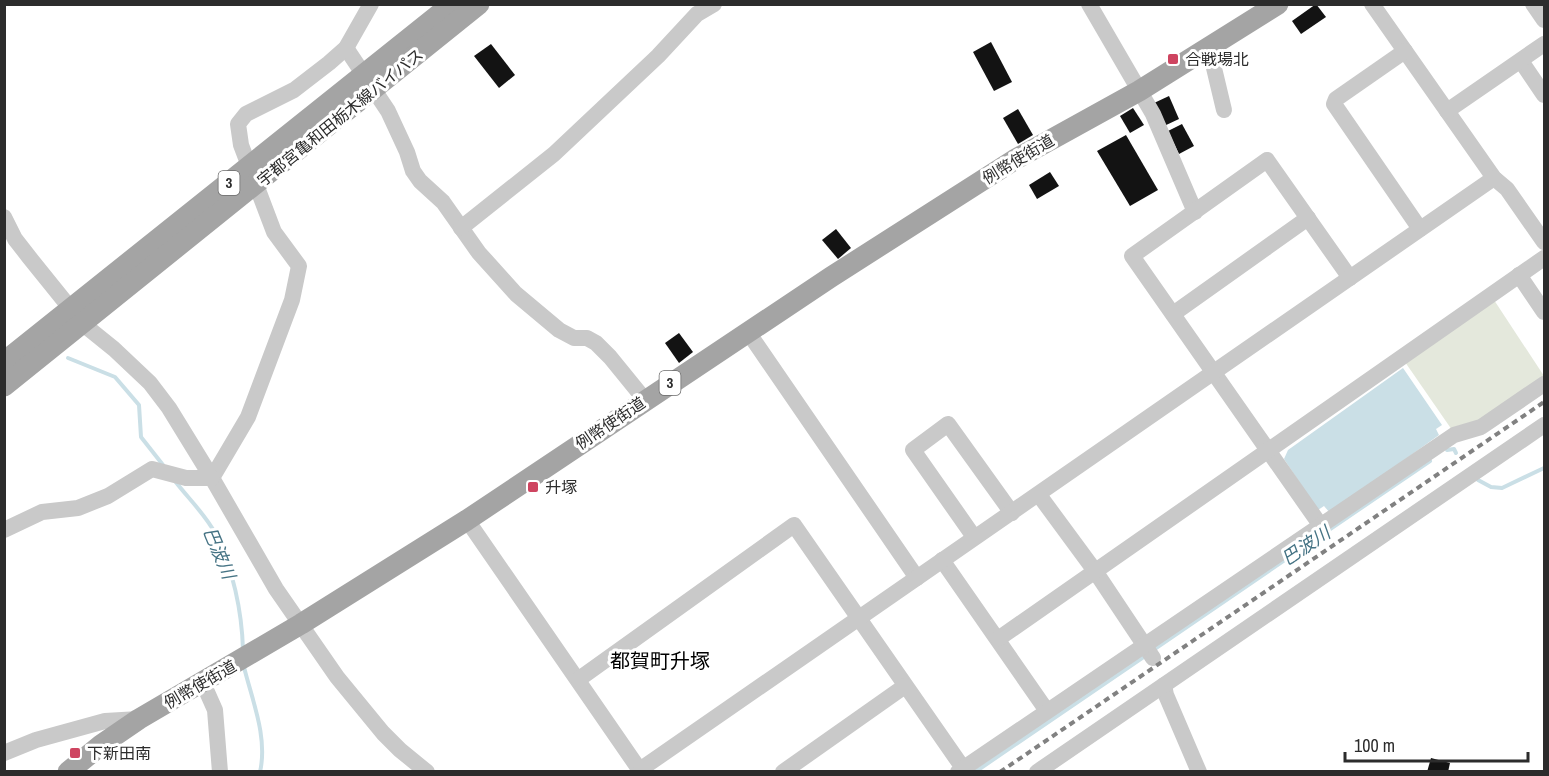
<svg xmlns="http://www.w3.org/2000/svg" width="1549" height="776" font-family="'Archivo Narrow','Noto Sans JP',sans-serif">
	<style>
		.green { fill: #e4e8dc }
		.water { fill: #cadfe6 }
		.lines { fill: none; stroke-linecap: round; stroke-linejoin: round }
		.stream { stroke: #cadfe6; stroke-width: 4 }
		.building { fill: #131313 }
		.minor { stroke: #c9c9c9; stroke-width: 16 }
		.major { stroke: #a4a4a4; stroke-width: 21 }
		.rail { stroke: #818181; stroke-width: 4; stroke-dasharray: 6 4.5; stroke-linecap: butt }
		.poi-dot { fill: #ce4460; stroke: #fff; stroke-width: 2 }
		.labels { text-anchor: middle; stroke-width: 6; stroke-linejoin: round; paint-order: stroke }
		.shield { fill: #fff; stroke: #6b6b6b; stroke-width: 1.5 }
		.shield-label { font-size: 15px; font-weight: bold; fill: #2c2c2c }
		.poi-label { font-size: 16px; fill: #2c2c2c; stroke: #fff; text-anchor: start }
		.street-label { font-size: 16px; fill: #2c2c2c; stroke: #fff }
		.water-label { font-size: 18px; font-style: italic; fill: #457384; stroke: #fff }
		.quarter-label { font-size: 20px; fill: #000; stroke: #fff }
	</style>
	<rect width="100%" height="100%" fill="#fff"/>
	<!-- green -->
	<path class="green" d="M1494 300 1544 376 1480 421 1452 430 1405 362Z"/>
	<!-- water -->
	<path class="water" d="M1403 368 1442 425 1436 429 1439 435 1330 513 1324 506 1318 510 1284 459 1288 450Z"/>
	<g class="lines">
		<!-- stream -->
		<g class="stream">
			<path d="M68 358 115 377 139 405 141 437 163 465"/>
			<path d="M1447 450 1454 449 1456 453"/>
			<path d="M1478 480 1491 487 1502 488 1544 468"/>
			<path d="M175 481C187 497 205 514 215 533 233 568 242 612 243 650"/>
			<path d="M1156 648 1430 461"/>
			<path d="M244 667C252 700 268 737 260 772"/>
			<path d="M975 772 1145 656"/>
		</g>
	</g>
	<!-- building -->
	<g class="building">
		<path d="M1316 4 1326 17 1301 34 1292 21Z"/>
		<path d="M991 42 1012 82 994 91 973 52Z"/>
		<path d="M491 44 515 75 499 88 474 56Z"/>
		<path d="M1169 96 1179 119 1164 126 1154 103Z"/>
		<path d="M1133 108 1144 125 1130 133 1120 116Z"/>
		<path d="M1018 109 1033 135 1018 144 1003 118Z"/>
		<path d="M1182 124 1194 146 1179 154 1168 131Z"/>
		<path d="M1126 135 1158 190 1130 206 1097 151Z"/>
		<path d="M1050 172 1059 186 1037 199 1029 185Z"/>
		<path d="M836 229 851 248 838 259 822 240Z"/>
		<path d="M679 333 693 352 679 363 665 343Z"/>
		<path d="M1431 758 1450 763 1448 772H1427Z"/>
	</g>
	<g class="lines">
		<!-- minor -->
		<g class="minor">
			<path d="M1089 4 1153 114 1195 212"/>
			<path d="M1372 4 1494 178 1507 189 1544 242"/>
			<path d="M1533 4 1544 20"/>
			<path d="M1209 47 1224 110"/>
			<path d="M346 48 388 111 407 152 413 171 420 181 443 202 479 253 516 294 559 330 574 338H587L596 343 610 357 645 400"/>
			<path d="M1405 51 1336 99 1334 104 1420 229"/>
			<path d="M1521 61 1544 95"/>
			<path d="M1447 111 1544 44"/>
			<path d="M4 217 15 239 29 257 83 324 114 349 150 383 169 408 212 478 276 589 337 677 383 733 400 750 427 772"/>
			<path d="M461 228 554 154 658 56 697 14 714 4"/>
			<path d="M1519 275 1544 312"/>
			<path d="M1173 314 1308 218"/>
			<path d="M748 332 917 578"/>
			<path d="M212 478 248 417 292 300 299 266 274 232 241 145 238 124 246 114 294 90 329 63 346 48 371 4"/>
			<path d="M1039 495 1095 571 1153 658"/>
			<path d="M467 520 641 772"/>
			<path d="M1321 526 1132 256 1267 160 1350 278"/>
			<path d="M4 530 42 512 78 508 108 496 152 469 186 478H212"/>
			<path d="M974 537 913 450 948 424 1012 513"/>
			<path d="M942 560 1047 711"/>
			<path d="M998 639 1544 258"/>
			<path d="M579 679 794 525 963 768"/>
			<path d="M203 683 215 710 220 772"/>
			<path d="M1164 685 1166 695 1199 772"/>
			<path d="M4 753 36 740 105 721 139 719"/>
			<path d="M641 769 1494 178"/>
			<path d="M783 772 905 686"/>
			<path d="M958 772 1454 435 1481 427 1544 384"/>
			<path d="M1037 772 1544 425"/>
		</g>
		<!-- major -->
		<g class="major">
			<path d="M4 362 452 4"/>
			<path d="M4 386 479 4"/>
			<path d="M68 772 101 745 139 719 301 624 467 520 831 277 1014 160 1139 91 1278 4"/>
		</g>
		<!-- rail -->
		<path class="rail" d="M1000 772 1544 402"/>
	</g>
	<!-- markers -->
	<g class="poi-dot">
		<rect x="1167" y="53" width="12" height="12" rx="3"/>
		<rect x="527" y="481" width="12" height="12" rx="3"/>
		<rect x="69" y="747" width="12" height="12" rx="3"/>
	</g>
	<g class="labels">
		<!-- shield labels -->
		<g class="shield">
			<rect x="218.5" y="171" width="21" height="24" rx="4.5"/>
			<rect x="659.5" y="371" width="21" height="24" rx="4.5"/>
		</g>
		<g class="shield-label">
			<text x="229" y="188">3</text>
			<text x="670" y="388">3</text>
		</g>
		<!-- poi labels -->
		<g class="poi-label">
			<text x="1185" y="65">合戦場北</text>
			<text x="545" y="493">升塚</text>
			<text x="87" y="759">下新田南</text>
		</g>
		<!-- street labels -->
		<g class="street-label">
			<text transform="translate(340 117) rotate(-39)" y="6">宇都宮亀和田栃木線バイパス</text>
			<text transform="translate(1018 159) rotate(-31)" y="6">例幣使街道</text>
			<text transform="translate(610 423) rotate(-34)" y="6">例幣使街道</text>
			<text transform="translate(200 684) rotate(-30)" y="6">例幣使街道</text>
		</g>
		<!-- water labels -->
		<g class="water-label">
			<text transform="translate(1306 546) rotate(-34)" y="6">巴波川</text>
			<text transform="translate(219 553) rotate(67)" y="6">巴波川</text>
		</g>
		<!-- quarter labels -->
		<g class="quarter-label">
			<text x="660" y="668">都賀町升塚</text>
		</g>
	</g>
	<!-- border -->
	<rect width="1549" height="776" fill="none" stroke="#2c2c2c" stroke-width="12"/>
	<!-- scale -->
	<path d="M1345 752v9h183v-9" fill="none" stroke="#2c2c2c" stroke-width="3"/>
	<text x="1354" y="752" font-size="18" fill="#2c2c2c" stroke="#ffffff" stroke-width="4.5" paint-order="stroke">100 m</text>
</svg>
